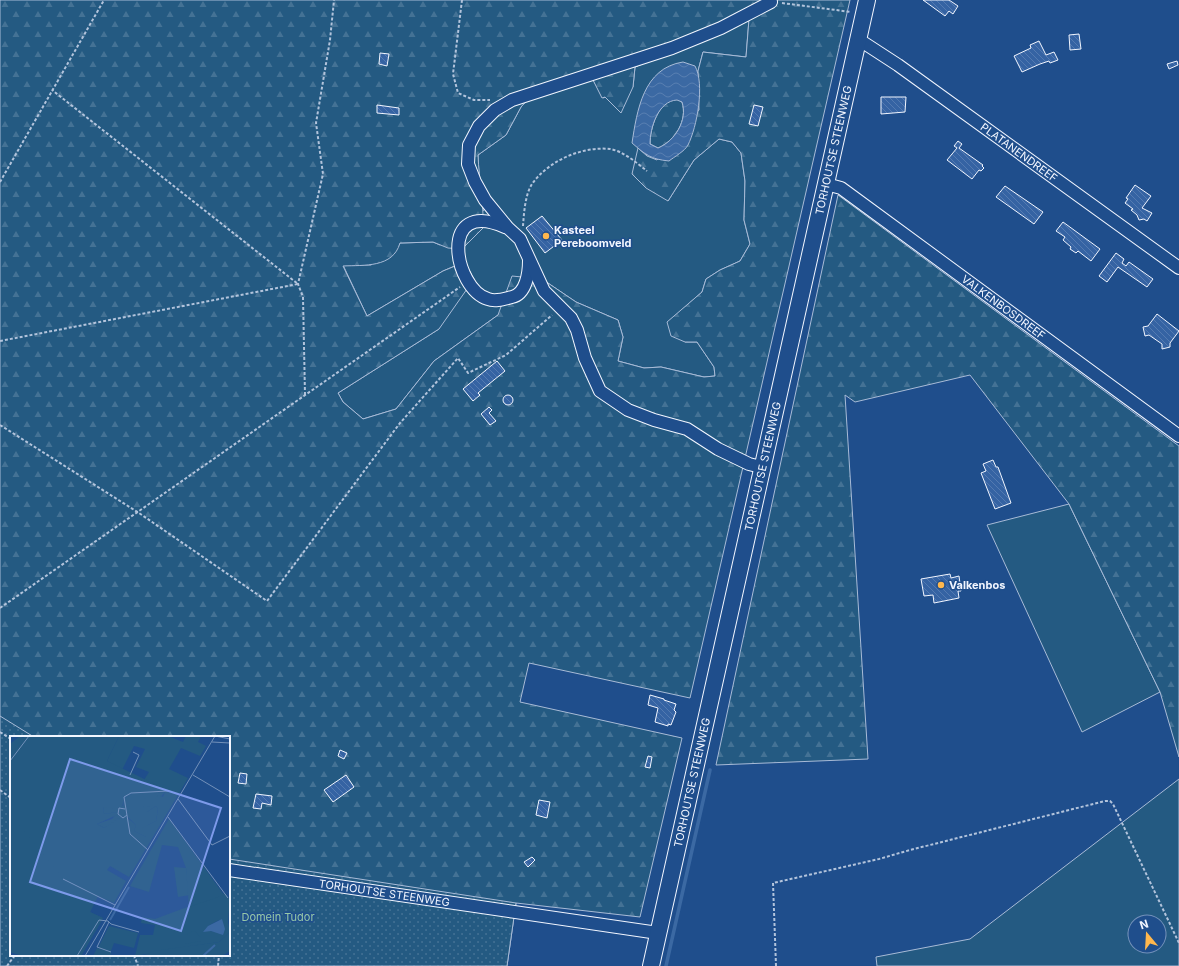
<svg xmlns="http://www.w3.org/2000/svg" width="1179" height="966" font-family="Inter,sans-serif">
	<style>
		.green { fill: #245a82; stroke: #a8bbd7; fill-rule: evenodd }
		.forest { fill: url(#forest-firs); stroke: #a8bbd7; fill-rule: evenodd }
		.park { fill: url(#park-dots); stroke: #a8bbd7 }
		.water { fill: url(#water-waves); stroke: #a8bbd7; fill-rule: evenodd }
		.lines { fill: none; stroke-linecap: round; stroke-linejoin: round }
		.stream { stroke: #3b69a3; stroke-width: 3.5 }
		.building { fill: url(#building-back-hatch); stroke: #f2f6ff }
		.minor-casing { stroke: #f2f6ff; stroke-width: 14 }
		.major-casing { stroke: #f2f6ff; stroke-width: 18 }
		.path { stroke: #b3c4dc; stroke-width: 2; stroke-dasharray: 3 2; stroke-linecap: butt }
		.minor { stroke: #1f4e8c; stroke-width: 12 }
		.major { stroke: #1f4e8c; stroke-width: 16 }
		.poi-dot { fill: #ffb74d; stroke: #1f4e8c; stroke-width: 1.5 }
		.labels { text-anchor: middle; stroke-width: 3; stroke-linejoin: round; paint-order: stroke }
		.street-label { font-size: 11px; fill: #f2f6ff; stroke: #1f4e8c }
		.poi-label { font-size: 11px; font-weight: bold; fill: #f2f6ff; stroke: #1f4e8c; text-anchor: start }
		.park-label { font-size: 11px; fill: #97c8a6; stroke: #1f4e8c }
		.inset-river { fill: none; stroke: #3b69a3; stroke-width: 2 }
		.inset-road { fill: none; stroke: #7391ba; stroke-width: 1 }
		.view { fill: #7d9aea; fill-opacity: 0.15; stroke: #7d9aea; stroke-width: 2 }
		.inset-edge { fill: none; stroke: #f2f6ff; stroke-width: 2 }
	</style>
	<defs>
		<pattern id="forest-firs" width="22" height="20" patternUnits="userSpaceOnUse"><rect width="22" height="20" fill="#245a82"/><path d="M5 1l3.5 6h-7zM16 11l3.5 6h-7z" fill="#447295"/></pattern>
		<pattern id="park-dots" width="8" height="8" patternUnits="userSpaceOnUse"><rect width="8" height="8" fill="#245a82"/><path d="M2 2h.1M6 6h.1" fill="none" stroke="#447295" stroke-width="1.8" stroke-linecap="round"/></pattern>
		<pattern id="water-waves" width="16" height="10" patternUnits="userSpaceOnUse"><rect width="16" height="10" fill="#3b69a3"/><path d="M0 5q4-4 8 0t8 0" fill="none" stroke="#587fb1"/></pattern>
		<pattern id="building-back-hatch" width="6" height="6" patternUnits="userSpaceOnUse"><rect width="6" height="6" fill="#3563a3"/><path d="M-1 5l2 2M0 0l6 6M5-1l2 2" fill="none" stroke="#537ab1"/></pattern>
	</defs>
	<rect width="100%" height="100%" fill="#1f4e8c"/>
	<!-- green -->
	<g class="green">
		<path d="M749 19 746 57 703 52 698 71 699 110 669 161 668 201 694 160 719 139 732 142 741 153 745 181 744 220 750 244 740 261 720 270 706 279 702 292 668 322 685 342H697L714 367 715 376 704 377 661 367 644 368 618 361 623 337 618 320 576 302 542 279 498 315 434 361 396 409 363 419 343 402 338 393 439 329 464 262 443 271 367 316 343 265H371L400 243 433 242 440 245 484 210 479 177 478 155 506 135 521 107 528 99 592 78 603 98 633 87 635 67Z"/>
		<path d="M1069 504 1160 692 1082 732 987 525Z"/>
		<path d="M1179 779V966H877L876 957 970 939ZM1135 922H1159V946H1135Z"/>
	</g>
	<!-- forest -->
	<g class="forest">
		<path d="M0 0H850L690 698 529 663 520 702 682 738 640 917 516 903 507 966H0ZM749 19 746 57 703 52 698 71 699 110 657 160 647 156 638 148 632 174 646 188 668 201 694 160 719 139 732 142 741 153 745 181 744 220 750 244 740 261 720 270 706 279 702 292 667 322 671 336 685 342H697L714 367 715 376 704 377 661 367 644 368 618 361 623 337 618 320 576 302 542 279 512 276 498 315 434 361 396 409 363 419 343 402 338 393 439 329 474 279 465 262 443 271 367 316 343 266C364 265 393 268 400 243L433 242 448 248 462 249 483 228C484 204 479 180 478 155L506 135 521 107 528 99 592 78 602 98 605 97 621 113 633 87 635 67ZM11 737H229V955H11Z"/>
		<path d="M677 99 682 102C688 120 675 141 658 148L650 144C650 128 658 101 677 99Z"/>
		<path d="M838 195 1179 446V757L1160 692 1069 504 970 375 855 402 845 395 868 759 716 765Z"/>
	</g>
	<!-- park -->
	<path class="park" d="M0 716 34 737H11V955H229V859L516 903 507 966H0Z"/>
	<!-- water -->
	<path class="water" d="M683 62 695 66C705 84 697 127 688 145 685 151 674 157 669 161 650 159 646 155 632 143 637 111 643 68 683 62ZM677 100 682 102C688 120 675 141 658 148L650 144C650 128 658 101 677 100Z"/>
	<g class="lines">
		<!-- stream -->
		<path class="stream" d="M666 966 710 770"/>
	</g>
	<!-- building -->
	<g class="building">
		<path d="M923 0H949L958 6 953 14 949 11 945 16Z"/>
		<path d="M1079 34 1081 49 1070 50 1069 35Z"/>
		<path d="M1039 41 1046 55 1054 52 1058 60 1050 63 1049 61 1040 64 1022 72 1014 56 1031 48 1030 45Z"/>
		<path d="M380 53 389 54 387 66 379 64Z"/>
		<path d="M1177 61 1178 65 1169 69 1167 64Z"/>
		<path d="M881 97H906L905 112 881 114Z"/>
		<path d="M377 105 399 108V115L377 113Z"/>
		<path d="M754 105 763 107 758 126 749 124Z"/>
		<path d="M958 141 962 144 959 148 983 165 982 166 984 168 981 171 979 170 972 179 947 160 957 148 954 146Z"/>
		<path d="M1135 185 1151 196 1142 208 1152 213 1147 221 1144 219 1139 220 1137 215 1131 210 1133 209 1125 203 1128 199 1126 198Z"/>
		<path d="M1005 186 1043 212 1034 224 996 197Z"/>
		<path d="M542 216 562 240 545 253 526 228Z"/>
		<path d="M1063 222 1100 249 1091 261 1078 251 1076 253 1070 249 1071 247 1063 240 1065 237 1056 231Z"/>
		<path d="M1116 253 1124 259 1122 263 1126 266 1129 262 1153 279 1147 287 1118 267 1107 282 1099 276Z"/>
		<path d="M1157 314 1179 331 1170 343V347L1162 349V344L1149 335 1145 336 1143 327 1148 326Z"/>
		<path d="M497 361 505 371 478 393 480 395 473 401 463 389Z"/>
		<circle cx="508" cy="400" r="5"/>
		<path d="M489 407 492 410 489 413 496 421 490 425 481 414Z"/>
		<path d="M993 460 996 467H998L1011 503 995 509 981 473 986 471 983 464Z"/>
		<path d="M950 574 951 578 959 576 961 591H958L959 598 934 603 933 595 924 596 921 579Z"/>
		<path d="M650 695 664 699V700L676 704 674 710 676 712 671 725 668 724V726L655 722 658 708 648 705Z"/>
		<path d="M340 750 347 753 344 759 338 756Z"/>
		<path d="M648 756 652 757 650 768 645 767Z"/>
		<path d="M240 773 247 774 246 784 238 783Z"/>
		<path d="M346 775 354 787 333 802 324 790Z"/>
		<path d="M256 794 272 796 271 805 262 803 261 809 253 808Z"/>
		<path d="M539 800 550 802 547 818 536 815Z"/>
		<path d="M532 857 535 860 528 867 524 862Z"/>
	</g>
	<g class="lines">
		<!-- minor casing -->
		<g class="minor-casing">
			<g id="minor">
				<path id="s1" d="M858 39 898 65 1179 268"/>
				<path id="s2" d="M826 184 841 188 1179 436"/>
				<path d="M505 227C437 197 454 289 488 299 495 302 504 299 512 297 526 294 529 273 529 261"/>
				<path d="M761 467 749 464 718 449 687 429 654 420 628 410 600 391 585 358 577 330 571 318 544 291 520 239 508 228 485 200 475 182 468 164 469 145 479 126 495 110 512 100 672 48 721 28 771 2"/>
				<path id="s3" d="M229 870 658 933"/>
			</g>
		</g>
		<!-- major casing -->
		<g class="major-casing">
			<g id="major">
				<path id="s4" d="M651 966 867 0"/>
			</g>
		</g>
		<!-- path -->
		<g class="path">
			<path d="M462 0 453 74 458 93 474 100H490"/>
			<path d="M782 3 851 12"/>
			<path d="M0 182 104 0"/>
			<path d="M523 226C524 213 525 195 532 184 548 161 582 146 610 149 623 151 637 163 647 171"/>
			<path d="M0 341 298 284 52 90"/>
			<path d="M305 395 303 297 298 284 323 174 316 123 330 40 334 0"/>
			<path d="M0 425 139 513 267 601 400 423 458 358 468 373 506 355 552 315"/>
			<path d="M0 608 460 287"/>
			<path d="M0 732 11 739"/>
			<path d="M0 790 11 798"/>
			<path d="M134 955 138 966"/>
			<path d="M7 966 15 955"/>
			<path d="M218 966 219 955"/>
			<path d="M776 966 773 883 879 859 910 850 1105 801H1110L1113 804 1179 943"/>
		</g>
		<!-- minor -->
		<use href="#minor" class="minor"/>
		<!-- major -->
		<use href="#major" class="major"/>
	</g>
	<!-- markers -->
	<g class="poi-dot">
		<circle cx="546" cy="236" r="4"/>
		<circle cx="941" cy="585" r="4"/>
	</g>
	<g class="labels">
		<!-- street labels -->
		<g class="street-label">
			<text dy="4" stroke="none"><textPath href="#s4" startOffset="836">TORHOUTSE STEENWEG</textPath></text>
			<text dy="4" stroke="none"><textPath href="#s1" startOffset="197">PLATANENDREEF</textPath></text>
			<text dy="4" stroke="none"><textPath href="#s2" startOffset="217">VALKENBOSDREEF</textPath></text>
			<text dy="4" stroke="none"><textPath href="#s4" startOffset="512">TORHOUTSE STEENWEG</textPath></text>
			<text dy="4" stroke="none"><textPath href="#s4" startOffset="188">TORHOUTSE STEENWEG</textPath></text>
			<text dy="4" stroke="none"><textPath href="#s3" startOffset="157">TORHOUTSE STEENWEG</textPath></text>
		</g>
		<!-- poi labels -->
		<g class="poi-label">
			<text x="554" y="234">Kasteel<tspan x="554" dy="13">Pereboomveld</tspan></text>
			<text x="949" y="589">Valkenbos</text>
		</g>
		<!-- park labels -->
		<g class="park-label">
			<text x="278" y="921">Domein Tudor</text>
		</g>
	</g>
	<!-- overview -->
	<g transform="translate(10 736)">
		<rect width="220" height="220" fill="#1f4e8c"/>
		<path d="M109 0H158L173 6 176 0H191L188 6 196 10 190 20 171 12 159 33 178 42 171 54H157L134 44 139 36 126 31 135 13 124 10 112 34 97 25ZM155 56 137 76 146 70 148 73 146 85 138 89 136 101 124 95 126 89 118 81 94 92 87 88 102 83 108 76 94 78 93 71 113 70 115 62 123 57ZM164 131 176 132 180 159 168 161ZM215 157 220 164 218 186 220 196 209 206 125 220 130 199H143L145 189 131 187 132 181 145 183ZM209 184 213 188V197L201 195 198 190ZM99 190 128 197 124 212 104 207 101 215 88 212ZM87 212 101 216 100 220H83Z" fill="#245a82" fill-rule="evenodd"/>
		<path d="M10 0 13 2 16 0H109L97 25 157 54H171L119 141 100 130 97 134 116 145 104 167 88 160 80 176 93 182 71 220 0 149V8ZM155 56 153 61 148 59 139 71 135 68 133 71 137 76 146 70 148 73 146 85 132 92 136 101 124 95 126 89 114 79 94 92 87 88 109 78 108 76 94 78 93 71 111 73 115 62 123 57H132L135 63 138 58ZM159 83 214 159 179 171 176 132 168 111 152 109 139 156 120 150ZM220 196V215L212 220H132L144 215 209 206Z" fill="#245a82" fill-rule="evenodd"/>
		<path d="M184 195 191 201V205L175 208V199Z" fill="#245a82"/>
		<path d="M0 78 53 142 88 160 80 176 93 182 71 220H12L0 216Z" fill="#245a82"/>
		<path d="M212 183 215 193 213 199 201 195 193 196 198 190Z" fill="#3b69a3"/>
		<path class="inset-river" d="M100 184 119 151M193 220 205 209"/>
		<path class="inset-road" d="M205 0 220 3M202 6 220 7M0 25 19 0M120 39 129 19 123 16M183 39 220 61M168 63 202 109 220 100M115 73 109 72 108 78 113 82 117 79M158 81 218 162M138 114 120 98 114 61 121 57 158 55M53 143 105 169M99 186 87 211 101 216M67 220 89 184 98 185 101 188 129 196M75 220 205 0"/>
		<path class="view" d="M60 23 211 72 171 195 20 146Z"/>
		<rect width="220" height="220" class="inset-edge"/>
	</g>
	<!-- north arrow -->
	<g transform="translate(1147 934) rotate(342)"><circle r="19" fill="#1f4e8c" stroke="#7391ba"/>
	<path d="M0-3L7 15L0 10L-7 15Z" fill="#ffb74d"/>
	<text y="-6" font-size="11" font-weight="bold" text-anchor="middle" fill="#f2f6ff">N</text>
	</g>
</svg>
